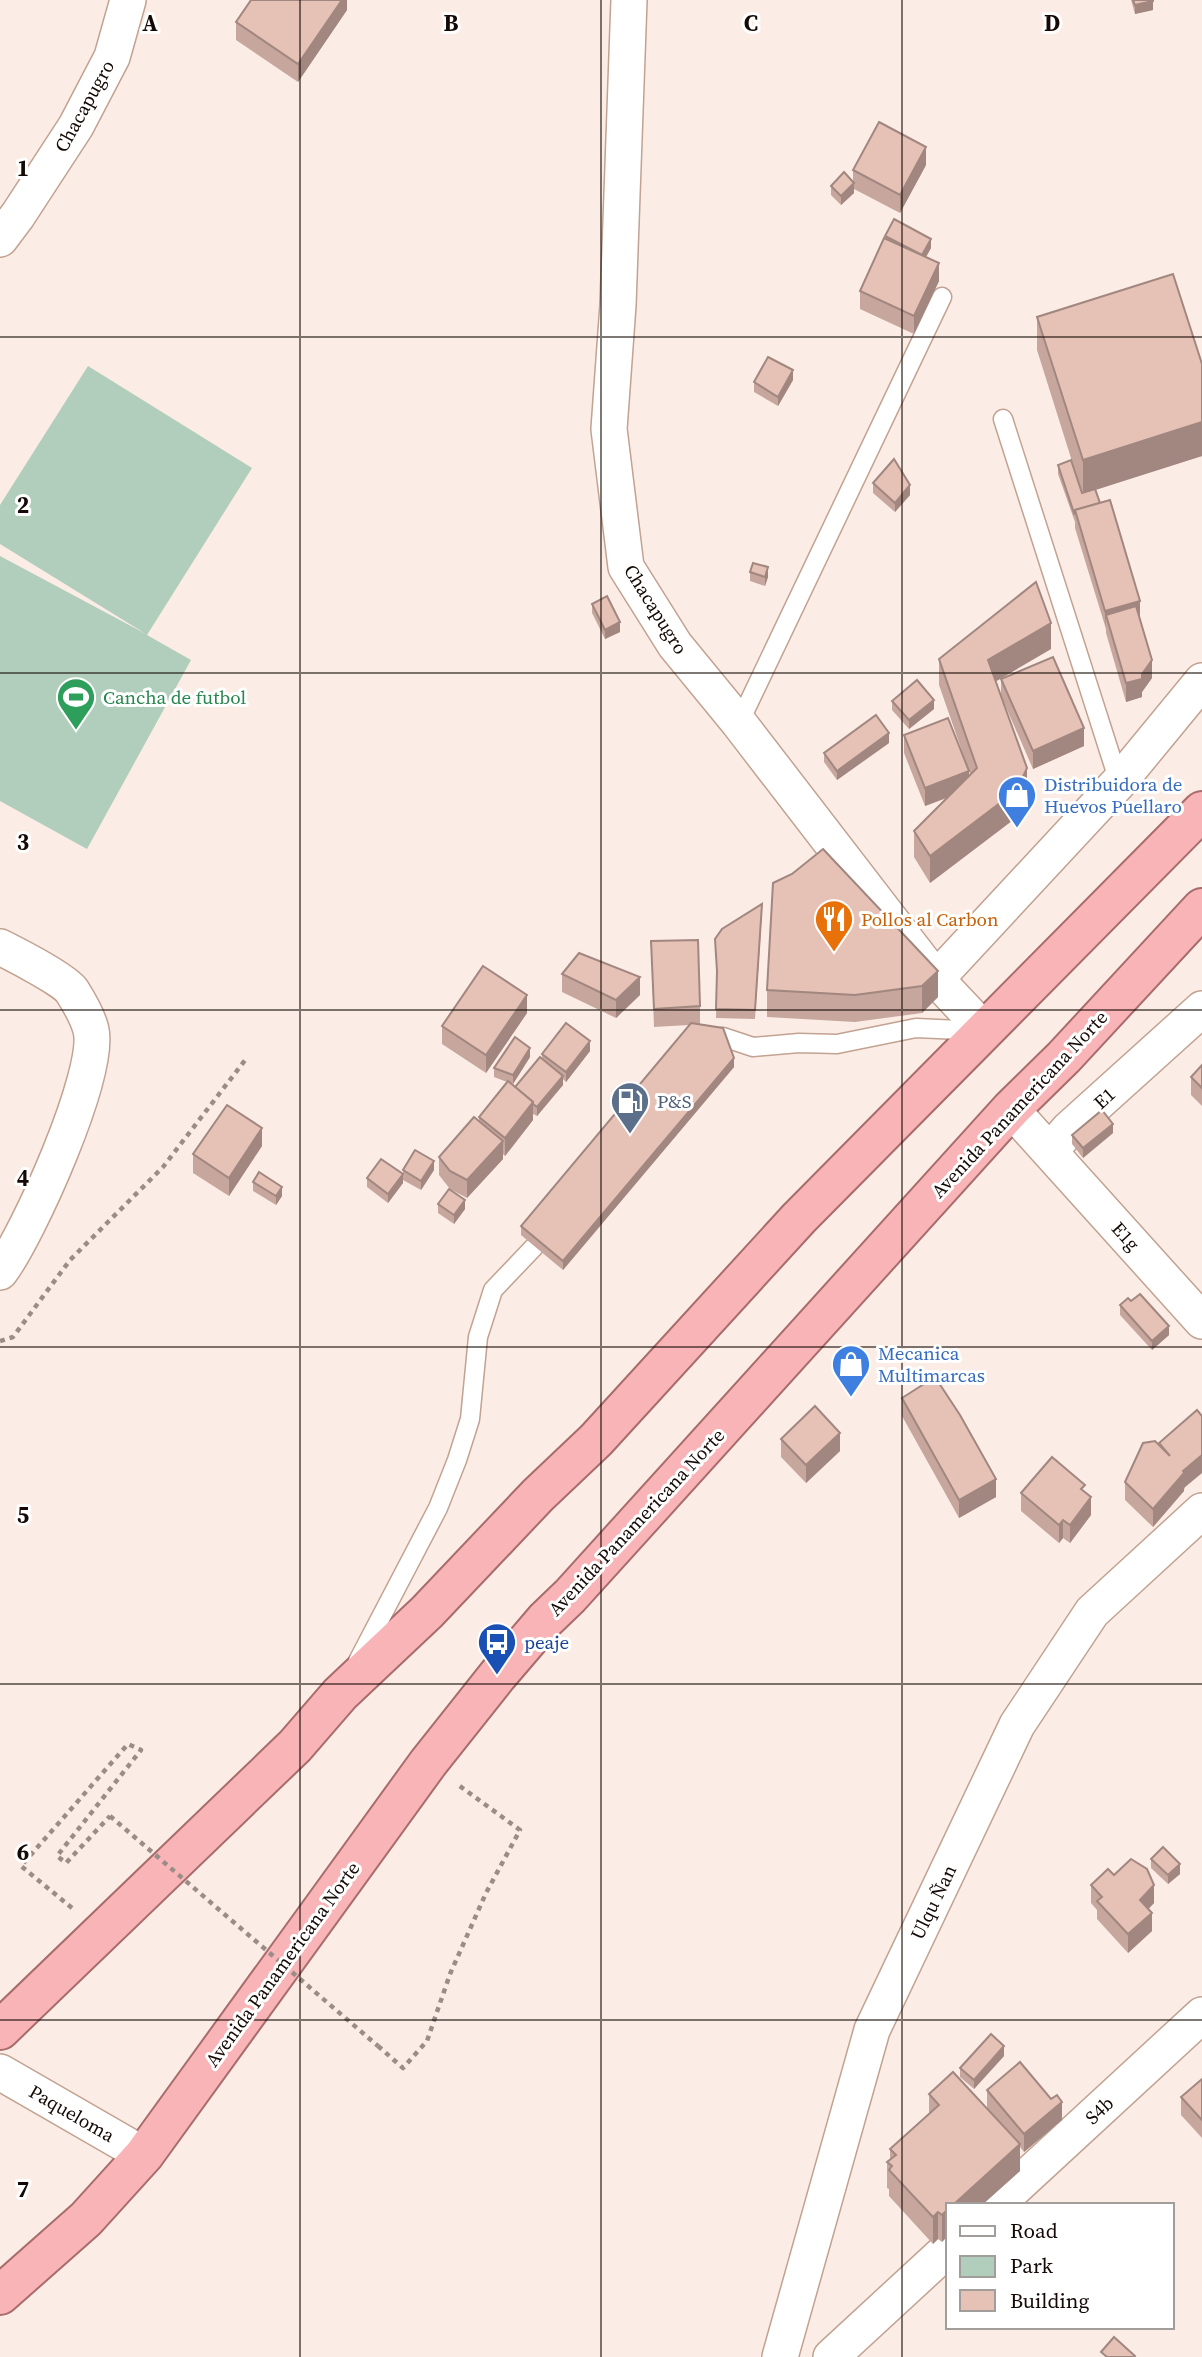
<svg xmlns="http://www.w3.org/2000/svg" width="1202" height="2357" font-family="'Source Serif 4',serif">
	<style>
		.green { fill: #b1cdbb }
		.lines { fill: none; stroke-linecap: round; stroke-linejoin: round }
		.service-casing { stroke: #c2a290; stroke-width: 21 }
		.minor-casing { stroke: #c2a290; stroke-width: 38 }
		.trunk-casing { stroke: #a76c6b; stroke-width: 42 }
		.path { stroke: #9a8d87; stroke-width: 4.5; stroke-dasharray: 5 5; stroke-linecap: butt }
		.service { stroke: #fff; stroke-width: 18 }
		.minor { stroke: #fff; stroke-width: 35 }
		.trunk { stroke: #f8b4b6; stroke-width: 38 }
		.path-bridge { stroke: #9a8d87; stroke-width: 4.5; stroke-dasharray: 5 5; stroke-linecap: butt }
		.wall { fill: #c6a69d }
		.shaded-wall { fill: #a1877f }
		.building { fill: #e6c1b6; stroke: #a1877f; stroke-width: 2 }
		.grid { fill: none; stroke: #140904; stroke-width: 2; stroke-opacity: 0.55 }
		.labels { text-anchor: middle; stroke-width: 6; stroke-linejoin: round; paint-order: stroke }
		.street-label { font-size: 19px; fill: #140904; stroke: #fff }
		.leisure-label { font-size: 19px; fill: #27864d; stroke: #fff; text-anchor: start }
		.shop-label { font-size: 19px; fill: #366cbe; stroke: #fff; text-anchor: start }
		.food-label { font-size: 19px; fill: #c56008; stroke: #fff; text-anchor: start }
		.service-label { font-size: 19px; fill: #4e5e75; stroke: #fff; text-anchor: start }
		.transit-label { font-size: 19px; fill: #164399; stroke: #fff; text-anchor: start }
		.grid-label { font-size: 23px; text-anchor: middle; font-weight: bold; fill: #140904; stroke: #fff; stroke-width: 6; stroke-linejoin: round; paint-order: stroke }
	</style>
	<rect width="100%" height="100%" fill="#fbede6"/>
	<!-- green -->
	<path class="green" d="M88 366 252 468 147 635 191 660 87 849 0 801V556L146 634 0 544V505Z"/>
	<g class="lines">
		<!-- service casing -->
		<g class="service-casing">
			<g id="service">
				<path d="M1003 419 1119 782"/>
				<path d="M739 723 942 297"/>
				<path d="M723 1037 753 1047 799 1043 837 1044 916 1028 982 1031"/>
				<path d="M358 1661 438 1508 457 1460 470 1419 478 1337 493 1290 534 1247"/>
			</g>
		</g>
		<!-- minor casing -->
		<g class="minor-casing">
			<g id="minor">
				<path d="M629 0 618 305 609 429 626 567 675 645 739 723 936 979 985 1031"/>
				<path d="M0 239 18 215 76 126 112 57 128 0"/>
				<path d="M0 947C14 954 65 980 72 991 79 1002 88 1018 91 1030 101 1073 28 1235 0 1272"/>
				<path d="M936 979 1119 782 1202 681"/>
				<path d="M1011 1109 1202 1321"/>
				<path d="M1050 1151 1069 1129 1202 1009"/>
				<path d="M0 2072 144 2155"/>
				<path d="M996 2205 1202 2015"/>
				<path d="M780 2357 872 2030 1017 1725 1092 1612 1202 1511"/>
				<path d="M831 2357 948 2249"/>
			</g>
		</g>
		<!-- trunk casing -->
		<g class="trunk-casing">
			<g id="trunk">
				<path d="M0 2030 295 1746 340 1694 427 1612 538 1495 596 1440 799 1218 1202 811"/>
				<path d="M0 2295 86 2219 144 2155 428 1763 497 1676 545 1620 570 1596 1011 1109 1064 1057 1202 908"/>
			</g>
		</g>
		<!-- path -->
		<g class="path">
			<path d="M0 1341 13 1337 70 1260 163 1167 246 1059"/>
			<path d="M72 1908 21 1866 128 1744 141 1750 57 1856 66 1863 110 1816"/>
			<path d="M378 2046 403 2068 427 2041 450 1974 486 1893 520 1830 457 1784"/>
		</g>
		<!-- service -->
		<use href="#service" class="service"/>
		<!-- minor -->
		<use href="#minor" class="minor"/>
		<!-- trunk -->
		<use href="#trunk" class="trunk"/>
		<!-- path-bridge -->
		<path class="path-bridge" d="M110 1816 378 2046"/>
	</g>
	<!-- wall -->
	<g class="wall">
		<path d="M347 0V10L298 82 236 40V22Z"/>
		<path d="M1131 0H1153V10L1135 14Z"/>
		<path d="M926 165 900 213 854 189V193L841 205 831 195V186L853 182V170Z"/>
		<path d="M885 236 931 248 926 257 939 281 914 334 860 309V291L885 239Z"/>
		<path d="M1037 317 1202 364V456L1096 489 1140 619 1152 678 1142 692V697L1126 702 1106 633V629L1075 528V522L1058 474V465L1082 493 1037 350Z"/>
		<path d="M793 380 778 406 754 392V382Z"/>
		<path d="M873 483 910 495 895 512 873 493Z"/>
		<path d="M750 572 768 577 765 586 750 581Z"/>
		<path d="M592 604 620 632 605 639 592 613Z"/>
		<path d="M1051 649 996 681 1001 697V679L1084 746 1033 769 1002 698 1027 794 1017 817 930 883 914 857V831L947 798 925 806 904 753V735L969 776 970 774 939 685V659Z"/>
		<path d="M892 701 934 709 909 729 892 710Z"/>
		<path d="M889 743 837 780 824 762V753Z"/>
		<path d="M773 883 938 997 922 1013 855 1022 767 1017V990Z"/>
		<path d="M762 913 755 1019 716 1018 717 977 715 939Z"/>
		<path d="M651 941 700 1006V1024L734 1067 563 1270 521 1235V1226L689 1025 654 1027Z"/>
		<path d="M562 974 640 995 616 1018 562 992Z"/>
		<path d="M527 1013 486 1073 442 1044V1026Z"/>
		<path d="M590 1051 566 1082 563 1079V1085L537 1116 533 1114V1120L505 1156 503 1154V1159L467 1198 450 1189 439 1175V1157L479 1121V1117L507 1082 494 1077V1068L530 1057 513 1084 515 1087 542 1059V1054Z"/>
		<path d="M1202 1065V1106L1191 1095V1077Z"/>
		<path d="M1113 1133 1083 1158 1072 1144V1135Z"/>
		<path d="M262 1146 229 1196 193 1173V1154Z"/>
		<path d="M403 1170H434L421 1190 403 1180Z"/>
		<path d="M367 1178 403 1183 388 1203 367 1187Z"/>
		<path d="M253 1182 282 1196 276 1205 253 1191Z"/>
		<path d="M438 1204 465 1209 454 1224 438 1213Z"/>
		<path d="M1120 1305 1169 1335 1152 1350 1120 1315Z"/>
		<path d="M902 1398 996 1497 959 1518 902 1416Z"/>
		<path d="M1197 1410 1184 1491 1153 1527 1125 1500V1482L1159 1445V1443Z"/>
		<path d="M781 1439 840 1451 806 1483 781 1457Z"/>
		<path d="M1085 1492 1091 1515 1070 1543 1063 1538 1059 1543 1021 1511V1493Z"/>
		<path d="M1151 1859 1180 1874 1168 1884 1151 1868Z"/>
		<path d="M1114 1875 1154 1903 1148 1909 1152 1931 1128 1953 1097 1919V1910L1091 1903V1885Z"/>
		<path d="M1004 2056 974 2089 960 2077V2068Z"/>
		<path d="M1202 2079V2138L1181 2115V2097Z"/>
		<path d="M987 2090 1062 2120 1024 2152 1020 2147V2171L982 2205H948L942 2242 938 2239 933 2244 889 2196V2189L887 2188V2162L890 2159V2149L929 2114V2094L987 2108Z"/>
	</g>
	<!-- shaded-wall -->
	<g class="shaded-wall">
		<path d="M342 0H347V10L298 82V64Z"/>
		<path d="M1153 1V10L1135 14V5Z"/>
		<path d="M926 147V165L900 213V195Z"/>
		<path d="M854 183V193L841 205V196Z"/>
		<path d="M931 239V248L922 264V255Z"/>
		<path d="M939 263V281L914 334V316Z"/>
		<path d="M793 370V380L778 406V397Z"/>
		<path d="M1202 422V456L1083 494V460Z"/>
		<path d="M910 485V495L895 512V503Z"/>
		<path d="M768 567V577L765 586V577Z"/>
		<path d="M1140 601V619L1106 615 1105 629V611Z"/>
		<path d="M620 622V632L605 639V630Z"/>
		<path d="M1051 623V649L988 686V660Z"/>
		<path d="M1152 660V678L1142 692V697L1126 702V683L1142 674Z"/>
		<path d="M934 700V709L909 729V720Z"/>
		<path d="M1084 728V746L1033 769V751Z"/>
		<path d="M889 733V743L837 780V771Z"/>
		<path d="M1027 768V794L1017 817 930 883V856Z"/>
		<path d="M969 771V789L925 806V788Z"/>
		<path d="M938 971V997L922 1013V986Z"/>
		<path d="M640 977V995L616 1018V1000Z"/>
		<path d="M527 995V1013L486 1073V1055Z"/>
		<path d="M590 1041V1051L566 1082V1072Z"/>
		<path d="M530 1048V1057L513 1084V1075Z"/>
		<path d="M734 1058V1067L563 1270V1261Z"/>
		<path d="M563 1076V1085L537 1116V1107Z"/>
		<path d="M533 1102V1120L505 1156V1138Z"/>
		<path d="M1113 1124V1133L1083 1158V1148Z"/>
		<path d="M262 1128V1146L229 1196V1178Z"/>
		<path d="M503 1141V1159L467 1198V1180Z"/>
		<path d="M434 1161V1170L421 1190V1181Z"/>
		<path d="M403 1174V1183L388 1203V1194Z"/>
		<path d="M282 1187V1196L276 1205V1196Z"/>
		<path d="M465 1200V1209L454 1224V1215Z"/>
		<path d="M1169 1326V1335L1152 1350V1341Z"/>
		<path d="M840 1433V1451L806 1483V1465Z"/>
		<path d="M1202 1455V1473L1184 1488V1491L1153 1527V1509L1183 1471Z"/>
		<path d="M996 1479V1497L959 1518V1500Z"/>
		<path d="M1091 1497V1515L1070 1543V1525Z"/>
		<path d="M1063 1520V1538L1059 1543V1525Z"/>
		<path d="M1180 1864V1874L1168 1884V1875Z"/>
		<path d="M1154 1885V1903L1140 1918V1900Z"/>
		<path d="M1152 1913V1931L1128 1953V1934Z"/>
		<path d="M1004 2046V2056L974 2089V2080Z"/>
		<path d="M1062 2102V2120L1024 2152V2134Z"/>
		<path d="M1020 2144V2171L982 2205H953Z"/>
		<path d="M948 2209V2236L942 2242V2215Z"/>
		<path d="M938 2212V2239L933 2244V2217Z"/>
	</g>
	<!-- building -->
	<g class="building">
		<path d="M251 0H342L298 64 236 22Z"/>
		<path d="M1133 0H1153V1L1135 5Z"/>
		<path d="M879 122 926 147 900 195 853 170Z"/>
		<path d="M844 172 854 183 841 196 831 186Z"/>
		<path d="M894 219 931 239 922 255 885 236Z"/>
		<path d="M884 238 939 263 914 316 860 291Z"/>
		<path d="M1173 274 1202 364V422L1083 460 1037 317Z"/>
		<path d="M768 357 793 370 778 397 754 382Z"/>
		<path d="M894 459 910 485 895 503 873 483Z"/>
		<path d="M1071 460 1082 493 1095 489 1100 503 1075 510 1074 513 1058 465Z"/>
		<path d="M1110 500 1140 601 1105 611 1075 510Z"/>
		<path d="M753 563 768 567 765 577 750 572Z"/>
		<path d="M1036 582 1051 623 988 660 1027 768 1017 790 930 856 914 831 977 768 939 659Z"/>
		<path d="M607 596 620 622 605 630 592 604Z"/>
		<path d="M1136 606 1152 660 1142 674V679L1126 683 1106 615Z"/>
		<path d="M1053 657 1084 728 1033 751 1001 679Z"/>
		<path d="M917 680 934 700 909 720 892 701Z"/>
		<path d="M876 715 889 733 837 771 824 753Z"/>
		<path d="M948 718 969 771 925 788 904 735Z"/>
		<path d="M823 849 938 971 922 986 855 995 767 990 773 883 792 874Z"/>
		<path d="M762 904 755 1010 716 1009 717 971 715 939 722 929Z"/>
		<path d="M698 940 700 1006 654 1009 651 941Z"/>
		<path d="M579 953 640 977 616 1000 562 974Z"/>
		<path d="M483 966 527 995 486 1055 442 1026Z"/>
		<path d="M566 1023 590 1041 566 1072 542 1054Z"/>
		<path d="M691 1023 723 1028 734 1058 563 1261 521 1226Z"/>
		<path d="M515 1037 530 1048 513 1075 494 1068Z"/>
		<path d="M540 1057 563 1076 537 1107 533 1104V1102L515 1087Z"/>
		<path d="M1202 1065V1088L1191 1077Z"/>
		<path d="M508 1081 533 1102 505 1138 479 1117Z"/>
		<path d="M227 1105 262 1128 229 1178 193 1154Z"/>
		<path d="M1102 1110 1113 1124 1083 1148 1072 1135Z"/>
		<path d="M474 1117 503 1141 467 1180 450 1171 439 1157Z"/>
		<path d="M415 1150 434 1161 421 1181 403 1170Z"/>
		<path d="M381 1159 403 1174 388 1194 367 1178Z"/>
		<path d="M259 1172 282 1187 276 1196 253 1182Z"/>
		<path d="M449 1189 465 1200 454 1215 438 1204Z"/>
		<path d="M1140 1294 1169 1326 1152 1341 1120 1305 1128 1298 1131 1301Z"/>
		<path d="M935 1377 960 1415 996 1479 959 1500 902 1398Z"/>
		<path d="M815 1406 840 1433 806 1465 781 1439Z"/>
		<path d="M1197 1410 1202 1416V1455L1183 1471 1184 1473 1153 1509 1125 1482 1143 1443 1155 1441 1170 1456 1159 1443Z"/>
		<path d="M1052 1457 1085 1485 1081 1489 1091 1497 1070 1525 1063 1520 1059 1525 1021 1493Z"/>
		<path d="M1163 1847 1180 1864 1168 1875 1151 1859Z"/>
		<path d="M1131 1859 1147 1869 1154 1885 1140 1900 1152 1913 1128 1934 1097 1901 1102 1897 1091 1885 1108 1869 1114 1875Z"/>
		<path d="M991 2034 1004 2046 974 2080 960 2068Z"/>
		<path d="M1020 2062 1051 2099 1057 2095 1062 2102 1024 2134 987 2090Z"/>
		<path d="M953 2072 1020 2144 953 2205H948V2209L942 2215 938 2212 933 2217 889 2170 892 2166 887 2162 896 2155 890 2149 939 2105 929 2094Z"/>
		<path d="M1202 2079V2120L1181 2097Z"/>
		<path d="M1114 2337 1135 2356 1134 2357H1107L1101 2352Z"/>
	</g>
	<!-- grid -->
	<path class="grid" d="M300 0V2357M601 0V2357M902 0V2357M0 337H1202M0 673H1202M0 1010H1202M0 1347H1202M0 1684H1202M0 2020H1202"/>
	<!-- icons -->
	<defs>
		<g id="stadium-pin" transform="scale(2.0125)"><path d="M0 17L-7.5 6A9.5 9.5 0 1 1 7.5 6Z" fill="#2e9e5b" stroke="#fff"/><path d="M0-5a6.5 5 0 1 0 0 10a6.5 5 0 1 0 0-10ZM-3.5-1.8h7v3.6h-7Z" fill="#fff"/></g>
		<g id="shop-pin" transform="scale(2.0125)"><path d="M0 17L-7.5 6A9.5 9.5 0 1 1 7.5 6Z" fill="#3f7fe0" stroke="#fff"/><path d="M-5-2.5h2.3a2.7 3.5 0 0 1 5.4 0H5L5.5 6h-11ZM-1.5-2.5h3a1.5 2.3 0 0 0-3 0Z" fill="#fff"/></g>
		<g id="restaurant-pin" transform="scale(2.0125)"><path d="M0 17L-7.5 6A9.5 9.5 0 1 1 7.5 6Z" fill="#e8710a" stroke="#fff"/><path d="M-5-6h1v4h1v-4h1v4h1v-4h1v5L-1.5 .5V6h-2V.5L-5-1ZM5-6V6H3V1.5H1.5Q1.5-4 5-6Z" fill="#fff"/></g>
		<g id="fuel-pin" transform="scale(2.0125)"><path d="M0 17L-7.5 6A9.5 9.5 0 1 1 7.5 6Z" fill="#5c6f8a" stroke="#fff"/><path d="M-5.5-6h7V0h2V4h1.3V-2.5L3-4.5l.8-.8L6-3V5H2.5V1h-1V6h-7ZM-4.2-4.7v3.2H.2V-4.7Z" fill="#fff"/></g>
		<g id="bus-pin" transform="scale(2.0125)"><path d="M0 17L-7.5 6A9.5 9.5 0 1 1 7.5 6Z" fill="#1a4fb4" stroke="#fff"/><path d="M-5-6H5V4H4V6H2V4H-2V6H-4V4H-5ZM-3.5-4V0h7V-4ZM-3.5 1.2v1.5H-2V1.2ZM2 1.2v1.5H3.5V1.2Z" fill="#fff"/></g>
	</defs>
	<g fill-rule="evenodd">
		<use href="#stadium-pin" x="76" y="697"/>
		<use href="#shop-pin" x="1017" y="795"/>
		<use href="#restaurant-pin" x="834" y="919"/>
		<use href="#fuel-pin" x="630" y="1101"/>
		<use href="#shop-pin" x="851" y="1364"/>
		<use href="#bus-pin" x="497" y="1642"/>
	</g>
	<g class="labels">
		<!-- street labels -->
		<g class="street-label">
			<text transform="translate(84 106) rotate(-61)" y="7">Chacapugro</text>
			<text transform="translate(656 609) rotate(58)" y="7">Chacapugro</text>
			<text transform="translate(1104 1098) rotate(-42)" y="7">E1</text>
			<text transform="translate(1019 1104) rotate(-47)" y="7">Avenida Panamericana Norte</text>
			<text transform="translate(1126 1236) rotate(48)" y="7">E1g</text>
			<text transform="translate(636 1522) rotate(-47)" y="7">Avenida Panamericana Norte</text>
			<text transform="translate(933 1902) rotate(-64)" y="7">Ulqu Ñan</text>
			<text transform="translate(282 1964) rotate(-54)" y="7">Avenida Panamericana Norte</text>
			<text transform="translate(1099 2110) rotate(-43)" y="7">S4b</text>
			<text transform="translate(72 2113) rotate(30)" y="7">Paqueloma</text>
		</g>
		<!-- leisure labels -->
		<g class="leisure-label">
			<text x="103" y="704">Cancha de futbol</text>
		</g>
		<!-- shop labels -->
		<g class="shop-label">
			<text x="1044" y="791">Distribuidora de<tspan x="1044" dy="22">Huevos Puellaro</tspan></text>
			<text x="878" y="1360">Mecanica<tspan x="878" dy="22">Multimarcas</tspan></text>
		</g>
		<!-- food labels -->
		<g class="food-label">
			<text x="861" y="926">Pollos al Carbon</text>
		</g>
		<!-- service labels -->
		<g class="service-label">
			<text x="657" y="1108">P&amp;S</text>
		</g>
		<!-- transit labels -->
		<g class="transit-label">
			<text x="524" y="1649">peaje</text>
		</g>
	</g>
	<g class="grid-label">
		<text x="150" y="31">A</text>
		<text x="451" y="31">B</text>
		<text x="751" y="31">C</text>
		<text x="1052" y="31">D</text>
		<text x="23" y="176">1</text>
		<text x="23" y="513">2</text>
		<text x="23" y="850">3</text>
		<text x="23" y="1186">4</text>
		<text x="23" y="1523">5</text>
		<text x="23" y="1860">6</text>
		<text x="23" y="2197">7</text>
	</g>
	<!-- legend -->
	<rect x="946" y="2203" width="228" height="126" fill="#ffffff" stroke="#a19d9b" stroke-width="2"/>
	<rect x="960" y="2226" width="35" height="10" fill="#ffffff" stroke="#a19d9b" stroke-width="2"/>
	<text x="1010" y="2238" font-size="21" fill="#140904">Road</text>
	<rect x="960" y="2256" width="35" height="21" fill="#b1cdbb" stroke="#a19d9b" stroke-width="2"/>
	<text x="1010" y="2273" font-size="21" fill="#140904">Park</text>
	<rect x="960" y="2290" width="35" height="21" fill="#e6c1b6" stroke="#a19d9b" stroke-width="2"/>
	<text x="1010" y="2308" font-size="21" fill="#140904">Building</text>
</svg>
